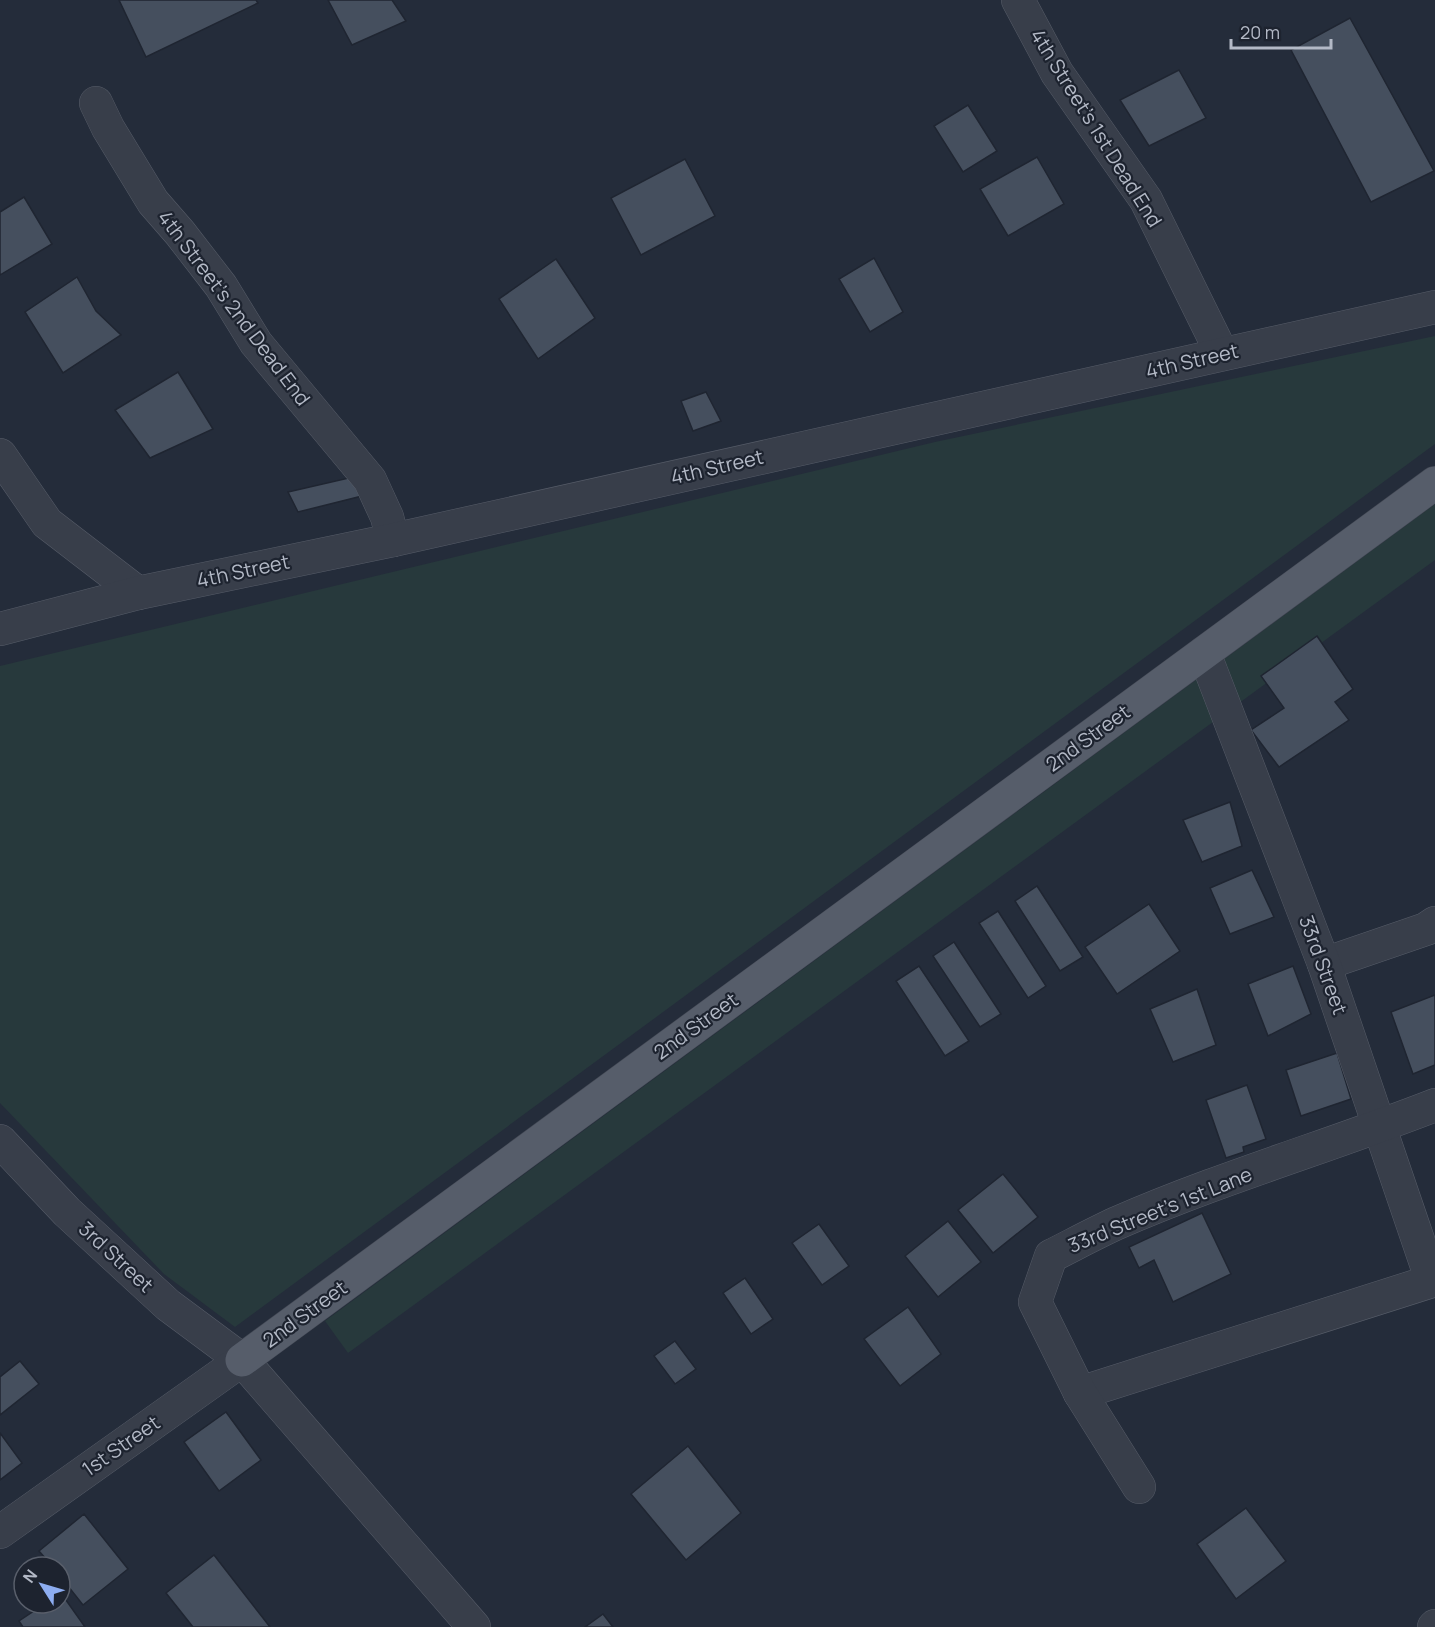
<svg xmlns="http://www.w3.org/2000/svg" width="1435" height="1627" font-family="Manrope,sans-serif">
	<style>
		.green { fill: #27393c }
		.building { fill: #454f5e; stroke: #1f2531; stroke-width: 1.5 }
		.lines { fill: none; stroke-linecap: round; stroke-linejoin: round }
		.minor-casing { stroke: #565c68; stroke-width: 34 }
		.major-casing { stroke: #414753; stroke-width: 34 }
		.minor { stroke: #383e4a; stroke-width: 33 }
		.major { stroke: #565d6a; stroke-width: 33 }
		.labels { text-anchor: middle; stroke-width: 4.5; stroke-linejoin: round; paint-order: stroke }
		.street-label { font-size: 20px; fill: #b3b9c6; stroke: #1d232f }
	</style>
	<rect width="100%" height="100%" fill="#242c3a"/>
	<!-- green -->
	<g class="green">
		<path d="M1435 336V444L235 1327 164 1274 0 1103V666L935 442Z"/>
		<path d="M1435 504V560L348 1353 325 1321Z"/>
	</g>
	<!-- building -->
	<g class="building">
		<path d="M119 0H256L258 3 146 57Z"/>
		<path d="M328 0H392L406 21 352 45Z"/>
		<path d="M1350 18 1434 171 1371 202 1291 50Z"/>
		<path d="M1179 70 1206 118 1149 146 1120 100Z"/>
		<path d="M968 105 997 151 963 172 934 126Z"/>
		<path d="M1037 157 1064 204 1008 236 980 189Z"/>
		<path d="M685 159 715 216 641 255 611 198Z"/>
		<path d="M24 197 52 244 0 275V212Z"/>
		<path d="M874 258 903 312 870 332 839 279Z"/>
		<path d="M556 259 595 318 538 359 499 299Z"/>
		<path d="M77 277 96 311 121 335 63 373 25 312Z"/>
		<path d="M178 372 213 429 150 458 115 410Z"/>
		<path d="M706 392 721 421 693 431 681 401Z"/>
		<path d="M353 477 362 496 298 512 288 492Z"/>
		<path d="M1317 636 1353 689 1335 702 1349 720 1279 767 1251 730 1284 708 1261 676Z"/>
		<path d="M1230 802 1242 846 1202 862 1183 820Z"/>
		<path d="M1252 870 1274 917 1230 934 1210 888Z"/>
		<path d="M1037 886 1083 957 1060 971 1015 901Z"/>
		<path d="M1149 904 1180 951 1117 994 1085 947Z"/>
		<path d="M998 911 1046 986 1028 998 979 923Z"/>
		<path d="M954 942 1001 1014 980 1027 933 956Z"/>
		<path d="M919 966 969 1041 945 1056 896 981Z"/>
		<path d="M1293 966 1311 1014 1268 1036 1248 984Z"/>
		<path d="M1197 989 1216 1045 1173 1062 1150 1009Z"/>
		<path d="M1435 995V1065L1413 1074 1391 1012Z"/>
		<path d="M1337 1053 1351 1099 1301 1116 1286 1070Z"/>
		<path d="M1247 1085 1266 1139 1243 1147 1244 1152 1226 1158 1206 1100Z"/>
		<path d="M1003 1174 1038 1217 993 1253 958 1210Z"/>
		<path d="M1202 1213 1231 1274 1173 1302 1154 1260 1139 1268 1129 1247Z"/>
		<path d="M948 1221 981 1262 938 1297 905 1256Z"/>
		<path d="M819 1224 849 1266 822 1285 792 1243Z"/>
		<path d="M745 1278 773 1319 751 1334 723 1293Z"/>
		<path d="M908 1307 941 1354 900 1386 864 1339Z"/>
		<path d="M675 1341 696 1369 675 1384 654 1356Z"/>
		<path d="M20 1361 39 1384 0 1415V1377Z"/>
		<path d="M226 1412 261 1460 219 1491 184 1442Z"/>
		<path d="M0 1433 22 1463 0 1480Z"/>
		<path d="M688 1446 741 1513 686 1560 631 1494Z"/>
		<path d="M1246 1508 1286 1561 1236 1599 1197 1544Z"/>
		<path d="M84 1514 128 1569 83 1605 60 1576V1567H53L39 1551Z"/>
		<path d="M214 1555 270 1627H193L166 1593Z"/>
		<path d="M61 1593 85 1627H23L19 1621 46 1603H60Z"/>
		<path d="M603 1614 613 1627H585Z"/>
	</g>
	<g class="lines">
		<!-- minor casing -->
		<g class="minor-casing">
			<g id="minor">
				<path d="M1018 0 1057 73 1146 200 1222 354"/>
				<path d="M96 103 108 128 153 202 180 233 221 286 256 343 370 480 387 517 393 540"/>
				<path d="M0 455 47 523 138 593"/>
				<path d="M0 629 138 593 393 540 1435 307"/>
				<path d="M1324 964 1426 929 1435 923"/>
				<path d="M0 1141 67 1212 168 1305 242 1360 474 1627"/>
				<path d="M1080 1393 1432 1281 1324 964 1204 653"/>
				<path d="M1139 1487 1080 1393 1035 1302 1051 1256C1073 1245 1095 1233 1117 1223 1220 1178 1330 1146 1435 1105"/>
				<path d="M0 1532 242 1360"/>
				<path d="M1434 1627 1435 1626"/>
			</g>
		</g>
		<!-- major casing -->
		<g class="major-casing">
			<path id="major" d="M242 1360 1435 483"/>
		</g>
		<!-- minor -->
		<use href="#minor" class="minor"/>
		<!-- major -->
		<use href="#major" class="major"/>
	</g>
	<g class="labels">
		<!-- street labels -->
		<g class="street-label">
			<text transform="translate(1096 128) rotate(58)" y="7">4th Street's 1st Dead End</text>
			<text transform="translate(234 308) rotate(53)" y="7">4th Street's 2nd Dead End</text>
			<text transform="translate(1192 361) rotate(-13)" y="7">4th Street</text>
			<text transform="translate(717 467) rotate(-13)" y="7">4th Street</text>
			<text transform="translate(243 571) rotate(-12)" y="7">4th Street</text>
			<text transform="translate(1088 738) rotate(-36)" y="7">2nd Street</text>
			<text transform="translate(1323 965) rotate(70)" y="7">33rd Street</text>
			<text transform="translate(696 1026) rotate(-36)" y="7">2nd Street</text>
			<text transform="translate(1160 1210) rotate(-22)" y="7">33rd Street's 1st Lane</text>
			<text transform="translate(116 1257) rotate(43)" y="7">3rd Street</text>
			<text transform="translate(305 1314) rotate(-36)" y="7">2nd Street</text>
			<text transform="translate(121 1446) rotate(-35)" y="7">1st Street</text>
		</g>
	</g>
	<!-- north arrow -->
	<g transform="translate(42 1585) rotate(307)"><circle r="28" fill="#1d232f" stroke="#595f6b" stroke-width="1.5"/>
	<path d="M0-4.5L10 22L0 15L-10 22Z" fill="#8dadf1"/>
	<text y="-9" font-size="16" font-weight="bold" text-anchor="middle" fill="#b3b9c6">N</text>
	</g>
	<!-- scale -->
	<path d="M1231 39v9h100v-9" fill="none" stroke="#b3b9c6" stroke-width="3"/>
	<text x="1240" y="39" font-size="18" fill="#b3b9c6" stroke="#1d232f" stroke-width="4.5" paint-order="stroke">20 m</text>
</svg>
